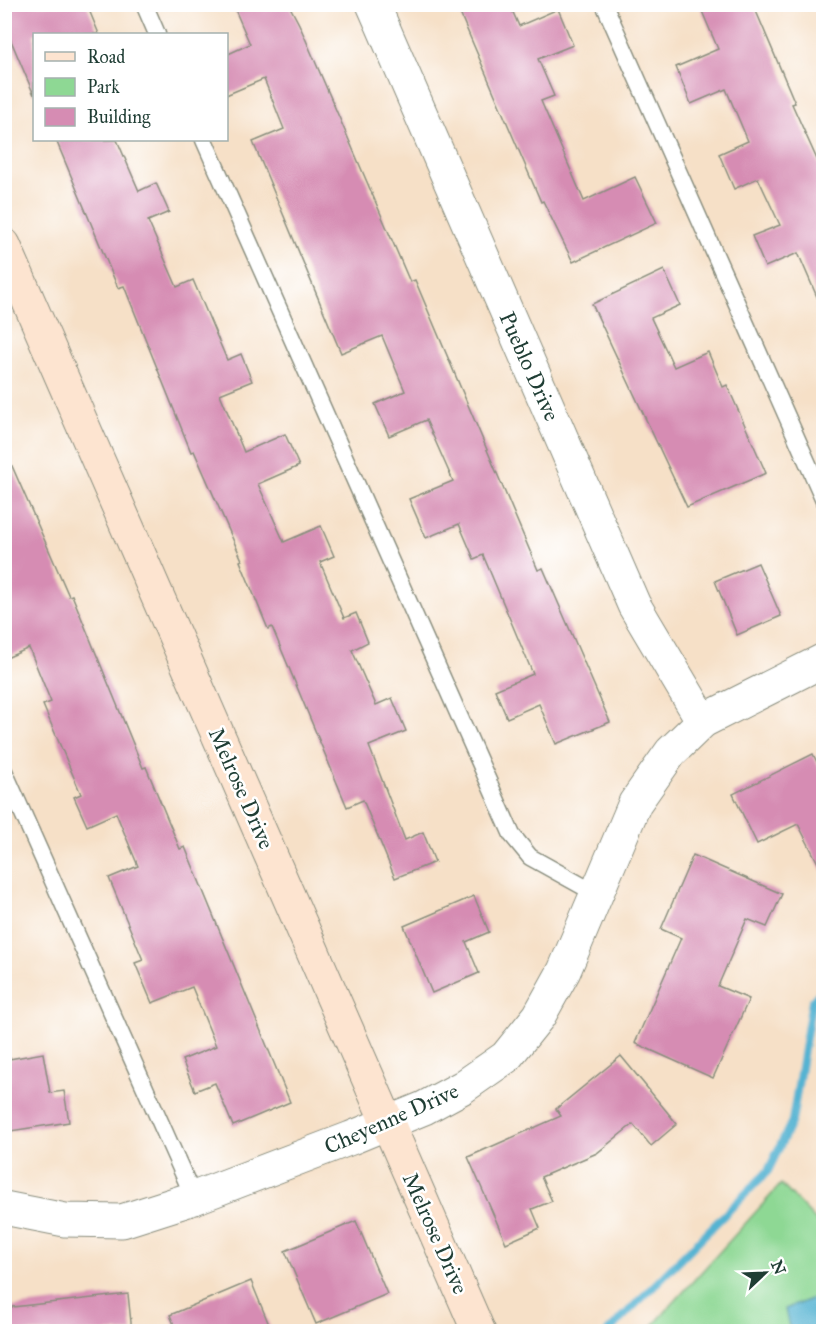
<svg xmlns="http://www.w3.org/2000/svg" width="828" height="1336" font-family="'IM FELL Great Primer',serif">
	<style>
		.green { fill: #8ed894; stroke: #568a64; stroke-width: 1.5 }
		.water { fill: #54b3d2; stroke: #3a7883; stroke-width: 1.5 }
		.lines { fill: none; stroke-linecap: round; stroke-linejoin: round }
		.stream { stroke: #54b3d2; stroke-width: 8 }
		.building { fill: #d68cb3 }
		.lane-casing { stroke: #8a8e7e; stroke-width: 19 }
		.street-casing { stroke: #8a8e7e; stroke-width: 35 }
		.secondary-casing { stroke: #8a8e7e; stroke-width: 35 }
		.lane { stroke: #fff; stroke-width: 16 }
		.street { stroke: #fff; stroke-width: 33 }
		.secondary { stroke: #fde4d0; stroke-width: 33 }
		.labels { text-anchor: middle; stroke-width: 5; stroke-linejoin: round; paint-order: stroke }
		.street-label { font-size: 22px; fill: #1f3d34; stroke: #fff }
	</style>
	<rect width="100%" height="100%" fill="#fff"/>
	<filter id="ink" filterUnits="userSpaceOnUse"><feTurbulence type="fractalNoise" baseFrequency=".0167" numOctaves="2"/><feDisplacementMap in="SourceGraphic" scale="12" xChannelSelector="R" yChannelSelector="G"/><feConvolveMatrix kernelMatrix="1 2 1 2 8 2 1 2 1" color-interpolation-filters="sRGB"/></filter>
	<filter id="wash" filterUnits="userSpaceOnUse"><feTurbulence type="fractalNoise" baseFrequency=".008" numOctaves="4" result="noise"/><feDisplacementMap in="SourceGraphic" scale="24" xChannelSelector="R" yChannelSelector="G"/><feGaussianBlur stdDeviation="1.35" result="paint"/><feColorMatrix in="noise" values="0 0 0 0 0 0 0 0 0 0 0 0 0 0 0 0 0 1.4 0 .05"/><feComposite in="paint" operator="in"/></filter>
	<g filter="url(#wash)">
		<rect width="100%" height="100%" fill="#f6e0c7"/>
		<!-- green -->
		<path class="green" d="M781 1184 823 1228V1331L647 1332Z"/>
		<!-- water -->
		<path class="water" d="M821 1295 823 1300V1331H790L785 1309Z"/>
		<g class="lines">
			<!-- stream -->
			<path class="stream" d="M608 1332 768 1171 792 1121 812 1001 824 988"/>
		</g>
		<g id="blocks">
			<!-- building -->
			<g class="building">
				<path d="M456 4H524L512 10 519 26 558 9 573 45 538 59 554 96 541 101 584 201 635 177 657 223 573 262 543 201 541 202Z"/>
				<path d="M699 4H753L795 103 792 104 824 175V313L798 253 765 267 752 236 780 225 758 178 734 189 719 154 748 141 726 89 691 104 676 67 718 49Z"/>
				<path d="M4 5H87L99 34H34V95L4 24Z"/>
				<path d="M233 5H289L299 24 410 282 415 280 538 570 543 568 610 722 556 744 539 704 507 718 495 690 533 674 483 555 474 559 459 524 426 538 409 499 453 481 426 420 389 436 375 404 405 391 382 336 341 353 253 142 284 129 264 79 226 95V55L250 44Z"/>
				<path d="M56 140H117L139 191 156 183 169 212 148 221 177 287 193 280 227 360 241 354 252 381 220 394 244 452 285 434 299 466 258 484 284 542 321 526 334 556 320 562 344 618 356 613 368 642 352 650 376 705 392 698 406 731 369 746 405 840 423 832 435 862 395 878 363 800 347 807 272 627 268 629 240 561 242 560 194 451 191 452 124 286 118 288Z"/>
				<path d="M664 270 680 305 651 318 674 367 708 352 723 387 727 385 766 473 687 507 592 304Z"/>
				<path d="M5 450 69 596 72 595 143 768 146 767 180 849 185 847 290 1102 233 1126 215 1083 195 1091 182 1060 216 1046 192 987 152 1003 135 963 143 960 109 878 138 866 116 813 87 826 74 797 81 794 43 705 51 702 29 648 4 659Z"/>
				<path d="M758 563 781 616 737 635 715 581Z"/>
				<path d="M813 754 824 776V875L798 824 757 844 733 794Z"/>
				<path d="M693 855 782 894 767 927 747 919 718 986 749 999 713 1078 635 1043 681 938 661 929Z"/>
				<path d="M474 896 489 932 466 942 479 973 432 993 404 926Z"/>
				<path d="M43 1053 50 1093 64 1091 69 1122 4 1132V1060Z"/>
				<path d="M621 1056 677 1124 651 1146 633 1124 597 1153 541 1177 552 1201 532 1209 540 1228 506 1243 468 1157 561 1116 556 1109Z"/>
				<path d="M356 1221 387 1294 316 1324 285 1251Z"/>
				<path d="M251 1281 272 1332H177L170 1315Z"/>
				<path d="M128 1294 132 1332H4V1308Z"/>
			</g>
		</g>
	</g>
	<g filter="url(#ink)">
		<use href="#blocks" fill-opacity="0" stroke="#8a8e7e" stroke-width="1.5"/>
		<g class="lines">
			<!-- lane casing -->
			<g class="lane-casing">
				<g id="lane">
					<path d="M144 4 157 34"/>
					<path d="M604 4 824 500"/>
					<path d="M204 140 512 835 530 857 595 893"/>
					<path d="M4 771 194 1198"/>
				</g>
			</g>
			<!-- street casing -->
			<g class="street-casing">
				<g id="street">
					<path d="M373 4 634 605 703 721"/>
					<path d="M4 1208 65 1220 122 1221 194 1198 351 1138 424 1108 463 1087 506 1057 539 1016 564 971 635 803 671 752 703 721 824 660"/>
				</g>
			</g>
			<!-- secondary casing -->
			<g class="secondary-casing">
				<path id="secondary" d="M4 245 479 1332"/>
			</g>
			<!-- lane -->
			<use href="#lane" class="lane"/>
			<!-- street -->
			<use href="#street" class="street"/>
			<!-- secondary -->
			<use href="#secondary" class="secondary"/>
		</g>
	</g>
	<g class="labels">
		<!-- street labels -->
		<g class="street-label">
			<text transform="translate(530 366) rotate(66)" y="8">Pueblo Drive</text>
			<text transform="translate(242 788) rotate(66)" y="8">Melrose Drive</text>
			<text transform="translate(391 1118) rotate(-24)" y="8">Cheyenne Drive</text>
			<text transform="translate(436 1233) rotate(66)" y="8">Melrose Drive</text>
		</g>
	</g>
	<!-- margin -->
	<rect width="828" height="1336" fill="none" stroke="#fff" stroke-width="24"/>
	<!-- legend -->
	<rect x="33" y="33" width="195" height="108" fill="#ffffff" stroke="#a5b1ae" stroke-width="1.5"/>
	<rect x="45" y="52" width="30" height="9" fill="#fde4d0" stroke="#a5b1ae" stroke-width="1.5"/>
	<text x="87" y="63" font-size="18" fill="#1f3d34">Road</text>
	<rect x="45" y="78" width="30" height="18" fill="#8ed894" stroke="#a5b1ae" stroke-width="1.5"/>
	<text x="87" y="93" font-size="18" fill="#1f3d34">Park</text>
	<rect x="45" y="108" width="30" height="18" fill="#d68cb3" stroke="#a5b1ae" stroke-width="1.5"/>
	<text x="87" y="123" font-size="18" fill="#1f3d34">Building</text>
	<!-- north arrow -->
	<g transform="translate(765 1273) rotate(67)" stroke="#ffffff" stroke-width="4.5" paint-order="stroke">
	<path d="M0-4.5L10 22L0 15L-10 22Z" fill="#1f3d34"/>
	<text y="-9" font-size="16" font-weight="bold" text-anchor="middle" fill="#1f3d34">N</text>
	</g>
</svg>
